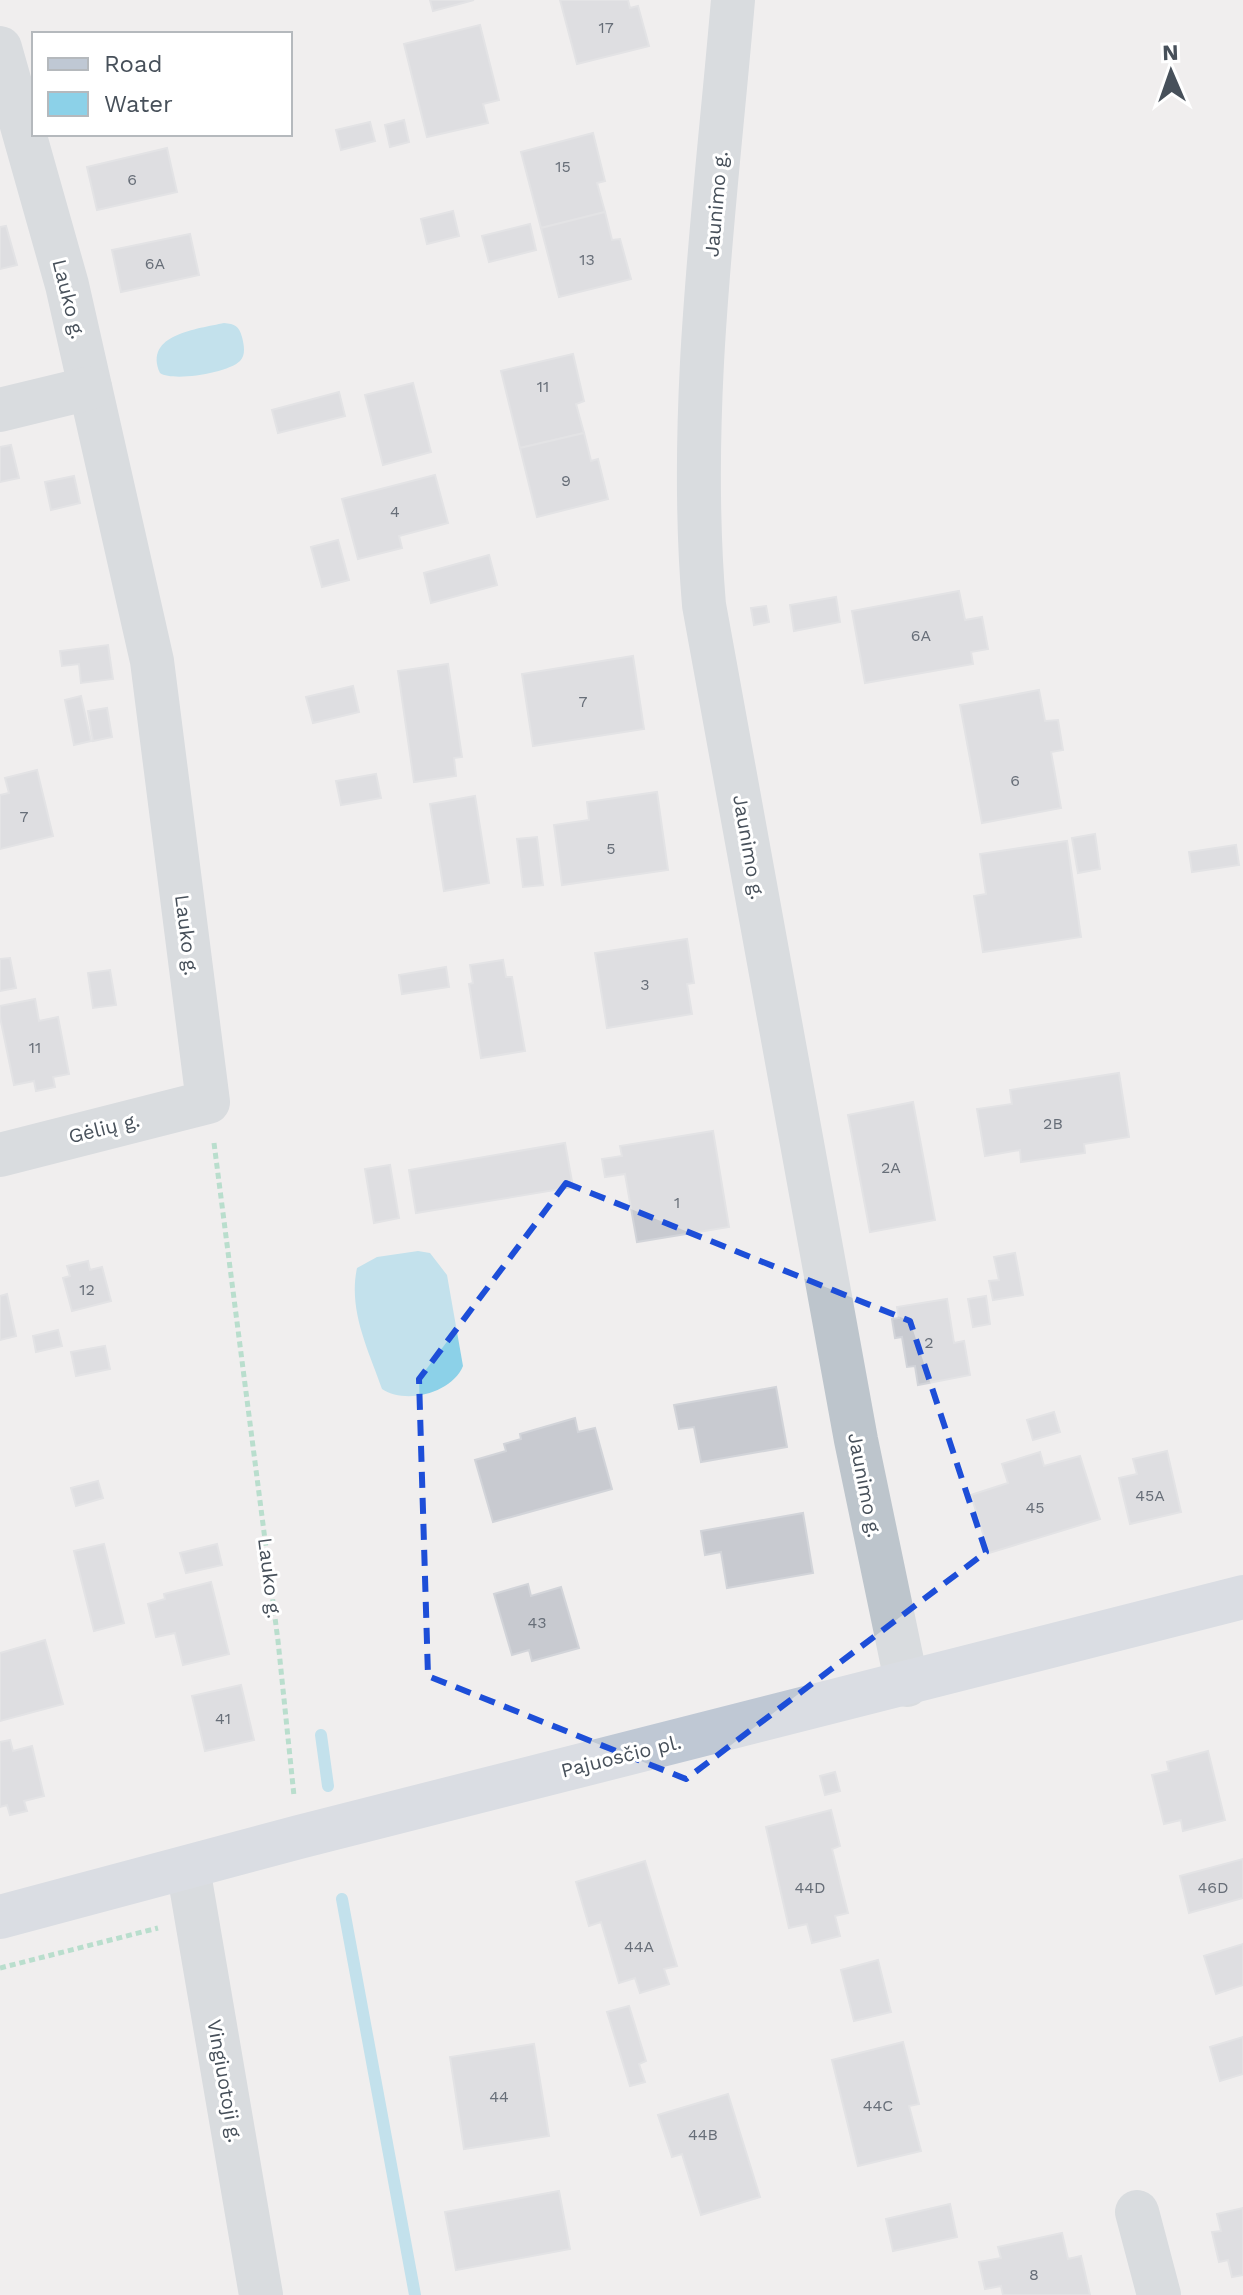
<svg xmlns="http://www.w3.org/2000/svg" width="1243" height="2295" font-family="'Work Sans',sans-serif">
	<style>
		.water { fill: #8cd1e8 }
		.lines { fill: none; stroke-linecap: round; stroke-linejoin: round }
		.stream { stroke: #8cd1e8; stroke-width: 12 }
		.building { fill: #c8cad0; stroke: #d2d4d9; stroke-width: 2 }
		.path { stroke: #77c9a4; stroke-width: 5; stroke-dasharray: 6 4; stroke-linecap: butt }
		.street { stroke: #bdc5cc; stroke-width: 44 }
		.secondary { stroke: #bfc8d4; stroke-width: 44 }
		.marked { fill: none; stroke: #1d4ed8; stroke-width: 6; stroke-dasharray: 16 10; stroke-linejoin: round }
		.labels { text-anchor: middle; stroke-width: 6; stroke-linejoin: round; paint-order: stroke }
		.number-label { font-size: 16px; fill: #676e78 }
		.street-label { font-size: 20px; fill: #47505a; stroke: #fff }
	</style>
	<rect width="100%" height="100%" fill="#f0eeee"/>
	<!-- water -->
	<g class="water">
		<path d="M224 323C235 324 239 326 242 337 244 345 246 355 240 361 228 373 173 382 160 373 143 334 198 329 224 323Z"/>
		<path d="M418 1251 430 1253 447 1275 463 1366C452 1393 406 1405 382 1389 368 1349 348 1310 357 1268L377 1257Z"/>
	</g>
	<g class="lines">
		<!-- stream -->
		<g class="stream">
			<path d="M321 1735 328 1786"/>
			<path d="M342 1899 415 2295"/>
		</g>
	</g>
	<!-- building -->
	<g class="building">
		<path d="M430 0H474L433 11Z"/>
		<path d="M560 0H628L630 8 638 6 649 46 577 64Z"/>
		<path d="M480 25 499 100 483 104 488 123 427 137 404 44Z"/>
		<path d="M404 120 409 142 390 147 385 125Z"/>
		<path d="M370 122 375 141 341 150 336 130Z"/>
		<path d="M593 133 605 181 597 183 605 212 541 228 521 152Z"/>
		<path d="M167 148 177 192 97 210 87 167Z"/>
		<path d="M453 211 459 236 427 244 421 219Z"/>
		<path d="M605 212 612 240 620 239 631 279 559 297 541 228Z"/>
		<path d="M530 224 536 250 489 262 482 236Z"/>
		<path d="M6 226 17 265 0 269V227Z"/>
		<path d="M190 234 199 275 121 292 112 250Z"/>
		<path d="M573 354 584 401 576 404 584 433 520 448 501 371Z"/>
		<path d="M413 383 431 452 383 465 365 395Z"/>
		<path d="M339 392 345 416 278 433 272 410Z"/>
		<path d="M584 433 591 461 598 459 608 499 537 517 520 448Z"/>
		<path d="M11 445 19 478 0 482V447Z"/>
		<path d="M435 475 448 523 399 536 402 548 358 559 342 499Z"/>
		<path d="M74 476 80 503 51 510 45 482Z"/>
		<path d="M338 540 349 580 322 587 311 547Z"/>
		<path d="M489 555 497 585 431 603 424 573Z"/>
		<path d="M959 591 965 620 982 617 988 649 971 652 973 664 865 683 852 611Z"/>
		<path d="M836 597 840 622 794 631 790 605Z"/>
		<path d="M766 606 769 622 754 625 751 608Z"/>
		<path d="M108 645 113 679 81 683 79 664 62 666 60 651Z"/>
		<path d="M633 656 644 729 533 746 522 674Z"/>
		<path d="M448 664 462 757 454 758 456 776 414 782 398 671Z"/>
		<path d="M353 686 359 712 313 723 306 697Z"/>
		<path d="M1039 690 1045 721 1058 720 1063 750 1051 752 1061 808 982 823 960 705Z"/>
		<path d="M81 696 91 741 74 745 65 700Z"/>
		<path d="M107 708 112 737 93 741 88 711Z"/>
		<path d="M37 770 53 836 0 849V795L9 793 5 778Z"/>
		<path d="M376 774 381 798 341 805 336 781Z"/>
		<path d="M657 792 668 870 562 885 554 825 589 820 587 802Z"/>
		<path d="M475 796 489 883 444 891 430 804Z"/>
		<path d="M1095 834 1100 869 1078 873 1072 838Z"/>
		<path d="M537 837 543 885 523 887 517 839Z"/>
		<path d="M1067 841 1081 937 983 952 974 896 986 894 980 854Z"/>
		<path d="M1236 845 1239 865 1192 872 1189 852Z"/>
		<path d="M687 939 694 983 687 984 692 1014 607 1028 595 953Z"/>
		<path d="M10 958 16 988 0 991V959Z"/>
		<path d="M503 960 506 977H512L525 1051 481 1058 469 984 473 983 470 965Z"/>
		<path d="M446 967 449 987 402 994 399 975Z"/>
		<path d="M110 970 116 1005 93 1008 88 973Z"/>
		<path d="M35 999 39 1021 58 1017 69 1074 53 1077 55 1087 36 1091 34 1081 14 1085 0 1017V1006Z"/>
		<path d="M1119 1073 1129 1137 1084 1144 1085 1153 1021 1162 1020 1150 985 1156 977 1109 1012 1104 1010 1090Z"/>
		<path d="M913 1102 935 1220 870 1232 848 1115Z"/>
		<path d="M713 1131 729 1227 637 1242 625 1174 605 1177 602 1159 622 1156 620 1146Z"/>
		<path d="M565 1143 573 1187 416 1213 409 1170Z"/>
		<path d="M390 1165 399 1218 374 1223 365 1169Z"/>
		<path d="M1015 1253 1023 1295 993 1300 989 1281 999 1280 994 1257Z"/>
		<path d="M88 1261 90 1270 102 1267 111 1301 72 1311 63 1278 70 1276 67 1266Z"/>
		<path d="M7 1294 16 1336 0 1340V1296Z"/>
		<path d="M986 1296 990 1324 973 1327 968 1299Z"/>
		<path d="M947 1299 954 1343 964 1341 970 1375 918 1385 915 1366 907 1367 902 1337 895 1338 892 1319 899 1318 897 1307Z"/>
		<path d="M58 1330 62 1346 36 1352 33 1336Z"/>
		<path d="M105 1346 110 1369 76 1376 71 1352Z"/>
		<path d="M776 1387 787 1447 701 1462 694 1427 679 1429 674 1405Z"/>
		<path d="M1054 1412 1060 1432 1033 1440 1027 1420Z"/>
		<path d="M575 1418 578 1432 595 1428 612 1489 493 1522 475 1460 506 1451 504 1444 521 1439 520 1434Z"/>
		<path d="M1167 1451 1181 1512 1130 1524 1119 1478 1137 1474 1133 1459Z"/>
		<path d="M1040 1452 1044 1466 1080 1456 1100 1519 989 1553 971 1495 1008 1483 1002 1464Z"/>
		<path d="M98 1481 103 1498 76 1506 71 1488Z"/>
		<path d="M803 1513 813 1573 727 1588 721 1552 705 1555 701 1531Z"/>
		<path d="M104 1544 124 1623 94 1631 74 1551Z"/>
		<path d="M217 1544 222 1565 186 1573 180 1553Z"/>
		<path d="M211 1582 229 1654 183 1665 175 1633 156 1637 148 1604 165 1599 164 1594Z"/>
		<path d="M528 1584 531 1596 561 1587 579 1648 532 1661 529 1650 512 1655 494 1594Z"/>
		<path d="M45 1640 63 1704 0 1721V1653Z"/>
		<path d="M241 1685 254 1740 205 1751 192 1696Z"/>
		<path d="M10 1740 13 1751 32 1746 44 1796 24 1801 27 1811 10 1815 7 1805 0 1807V1742Z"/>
		<path d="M1208 1751 1225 1820 1183 1831 1181 1820 1164 1824 1152 1775 1169 1771 1167 1762Z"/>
		<path d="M835 1772 840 1791 825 1795 820 1776Z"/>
		<path d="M831 1810 840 1846 832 1849 848 1913 835 1916 840 1936 812 1943 807 1924 789 1928 766 1827Z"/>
		<path d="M1243 1859V1898L1189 1913 1180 1876Z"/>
		<path d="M645 1861 677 1966 664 1969 669 1984 640 1993 635 1978 619 1983 601 1922 589 1926 576 1882Z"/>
		<path d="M1243 1944V1985L1216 1994 1204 1956Z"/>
		<path d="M878 1960 891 2012 854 2021 841 1970Z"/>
		<path d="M629 2006 646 2061 639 2064 645 2082 630 2086 607 2012Z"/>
		<path d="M1243 2037V2074L1220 2081 1210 2047Z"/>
		<path d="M903 2042 919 2104 909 2106 921 2151 858 2166 832 2060Z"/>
		<path d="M534 2044 549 2136 464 2149 450 2057Z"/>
		<path d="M728 2094 760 2197 701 2215 682 2154 672 2157 658 2115Z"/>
		<path d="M559 2191 570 2249 456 2270 445 2212Z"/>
		<path d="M950 2204 957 2237 893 2251 886 2219Z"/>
		<path d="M1243 2208V2275L1232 2277 1228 2260 1219 2262 1212 2232 1221 2231 1217 2214Z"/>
		<path d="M1062 2233 1068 2259 1081 2256 1090 2295H1003L1001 2286 985 2289 979 2262 1001 2258 998 2247Z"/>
	</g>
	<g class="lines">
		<!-- path -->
		<g class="path">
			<path d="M214 1143 278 1641 294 1796"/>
			<path d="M0 1968 158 1928"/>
		</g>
		<!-- street -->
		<g class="street">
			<path d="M733 0C716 201 687 404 704 605L856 1440 907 1685"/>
			<path d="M0 48 67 285 152 661 208 1102 0 1155"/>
			<path d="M0 410 90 388"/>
			<path d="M188 1868 261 2295"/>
			<path d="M1137 2212 1159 2295"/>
		</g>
		<!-- secondary -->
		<path class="secondary" d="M0 1917 299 1837 1243 1597"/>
	</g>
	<!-- marked area -->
	<path d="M0 0H1243V2295H0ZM566 1183 910 1321 986 1552 686 1779 428 1676 419 1379Z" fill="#f0eeee" fill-opacity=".55" fill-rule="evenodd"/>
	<path class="marked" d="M566 1183 910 1321 986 1552 686 1779 428 1676 419 1379Z"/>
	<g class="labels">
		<!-- number labels -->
		<g class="number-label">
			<text x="606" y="33">17</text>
			<text x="563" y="172">15</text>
			<text x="132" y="185">6</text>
			<text x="587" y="265">13</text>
			<text x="155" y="269">6A</text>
			<text x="543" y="392">11</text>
			<text x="566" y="486">9</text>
			<text x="395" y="517">4</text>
			<text x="921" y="641">6A</text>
			<text x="583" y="707">7</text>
			<text x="1015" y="786">6</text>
			<text x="24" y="822">7</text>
			<text x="611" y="854">5</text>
			<text x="645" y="990">3</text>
			<text x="35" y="1053">11</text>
			<text x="1053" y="1129">2B</text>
			<text x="891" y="1173">2A</text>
			<text x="677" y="1208">1</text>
			<text x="87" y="1295">12</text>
			<text x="929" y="1348">2</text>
			<text x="1150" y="1501">45A</text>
			<text x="1035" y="1513">45</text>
			<text x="537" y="1628">43</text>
			<text x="223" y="1724">41</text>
			<text x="810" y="1893">44D</text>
			<text x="1213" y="1893">46D</text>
			<text x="639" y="1952">44A</text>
			<text x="499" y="2102">44</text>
			<text x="878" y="2111">44C</text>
			<text x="703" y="2140">44B</text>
			<text x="1034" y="2280">8</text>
		</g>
		<!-- street labels -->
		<g class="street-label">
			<text transform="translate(716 204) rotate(-85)" y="7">Jaunimo g.</text>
			<text transform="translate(69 299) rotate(76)" y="7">Lauko g.</text>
			<text transform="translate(749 847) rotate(80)" y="7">Jaunimo g.</text>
			<text transform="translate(187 935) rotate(83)" y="7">Lauko g.</text>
			<text transform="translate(104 1128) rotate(-14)" y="7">Gėlių g.</text>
			<text transform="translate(865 1485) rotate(79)" y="7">Jaunimo g.</text>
			<text transform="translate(270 1578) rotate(83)" y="7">Lauko g.</text>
			<text transform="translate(621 1756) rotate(-14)" y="7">Pajuosčio pl.</text>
			<text transform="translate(225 2081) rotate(80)" y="7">Vingiuotoji g.</text>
		</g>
	</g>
	<!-- legend -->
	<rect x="32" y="32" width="260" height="104" fill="#ffffff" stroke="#b5b9bd" stroke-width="2"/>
	<rect x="48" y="58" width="40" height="12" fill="#bfc8d4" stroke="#b5b9bd" stroke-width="2"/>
	<text x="104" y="72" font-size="24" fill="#47505a">Road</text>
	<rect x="48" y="92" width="40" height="24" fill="#8cd1e8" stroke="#b5b9bd" stroke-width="2"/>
	<text x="104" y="112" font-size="24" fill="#47505a">Water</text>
	<!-- north arrow -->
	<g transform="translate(1171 72) rotate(358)" stroke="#ffffff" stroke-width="6" paint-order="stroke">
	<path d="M0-6L14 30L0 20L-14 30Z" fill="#47505a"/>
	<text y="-12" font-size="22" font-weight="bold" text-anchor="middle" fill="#47505a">N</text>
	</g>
</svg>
